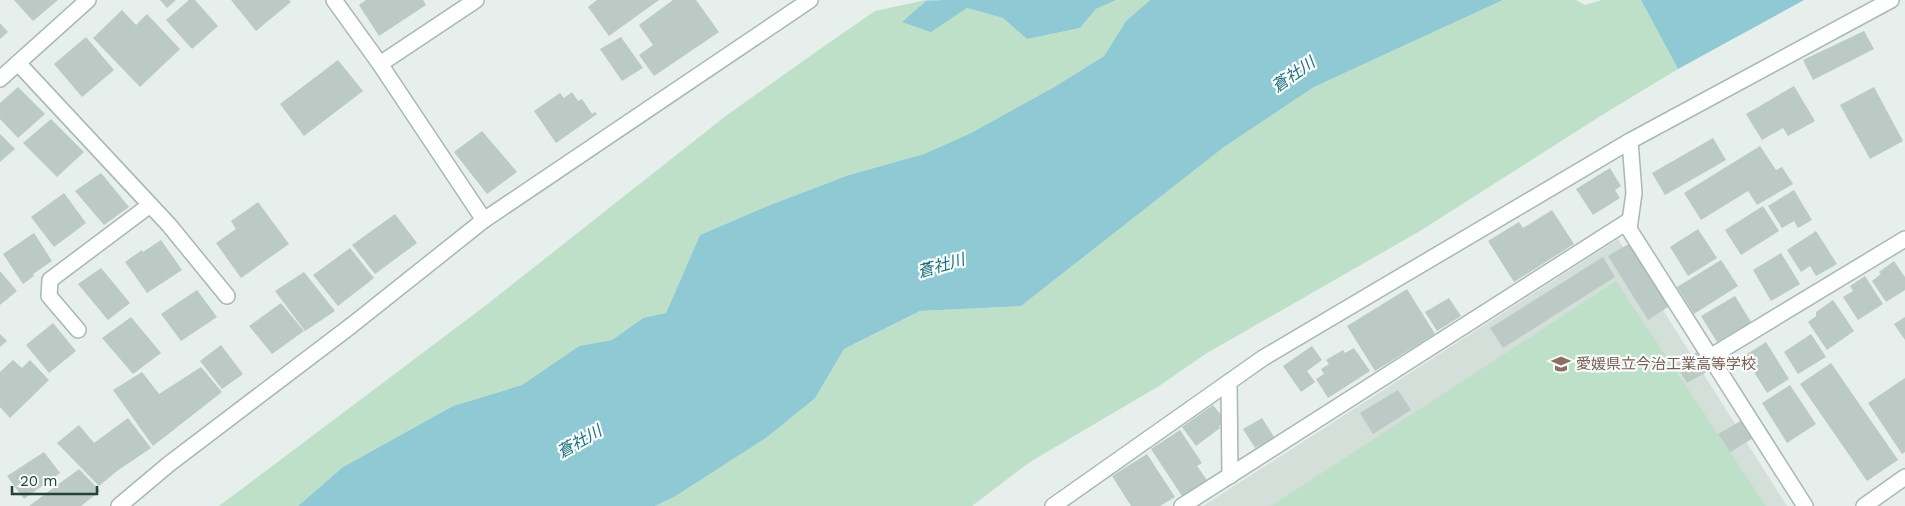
<svg xmlns="http://www.w3.org/2000/svg" width="1905" height="506" font-family="'Work Sans','Noto Sans JP',sans-serif">
	<style>
		.built { fill: #d4dfda }
		.green { fill: #bfe0c8 }
		.water { fill: #8ec9d4 }
		.building { fill: #bbcac4 }
		.lines { fill: none; stroke-linecap: round; stroke-linejoin: round }
		.minor-casing { stroke: #a8b8b2; stroke-width: 18 }
		.minor { stroke: #fff; stroke-width: 15 }
		.labels { text-anchor: middle; stroke-width: 4.5; stroke-linejoin: round; paint-order: stroke }
		.education-label { font-size: 15px; fill: #785e54; stroke: #f7fbf9; text-anchor: start }
		.water-label { font-size: 16px; font-style: italic; fill: #1c6f80; stroke: #f7fbf9 }
	</style>
	<rect width="100%" height="100%" fill="#e6efeb"/>
	<!-- built -->
	<path class="built" d="M1618 239 1787 506H1203Z"/>
	<!-- green -->
	<g class="green">
		<path d="M926 0H942L926 1 903 22 931 31 967 8 1003 18 1027 39 1080 28 1096 9 1116 0H1150L1126 21 1104 56 1056 86 971 133 924 154 849 175 765 207 700 235 666 313 643 318 612 340 579 346 522 385 453 406 343 467 298 506H219L485 306 727 115 813 54 875 11Z"/>
		<path d="M1503 0H1576L1585 5 1602 0H1641L1678 69 1602 115 1420 231 1207 353 1159 386 1030 462 972 506H655L674 497 766 438 814 398 844 349 920 311 1021 306 1224 147 1314 87Z"/>
		<path d="M1616 281 1766 506H1271Z"/>
	</g>
	<!-- water -->
	<g class="water">
		<path d="M942 0H1116L1096 9 1080 28 1027 39 1003 18 967 8 931 32 902 22 926 1Z"/>
		<path d="M1150 0H1503L1314 87 1224 147 1021 306 920 311 844 349 815 398 766 438 674 497 655 506H298L343 467 453 406 522 385 579 346 612 340 643 318 666 313 700 235 765 207 849 175 924 154 971 133 1056 86 1104 56 1126 21Z"/>
		<path d="M1641 0H1804L1678 69Z"/>
	</g>
	<!-- building -->
	<g class="building">
		<path d="M14 0H58L33 21Z"/>
		<path d="M160 0H176L167 8Z"/>
		<path d="M189 0H195L218 26 192 49 166 20Z"/>
		<path d="M231 0H289L291 2 256 31Z"/>
		<path d="M366 0H423L426 5 379 36 359 5Z"/>
		<path d="M597 0H659L609 36 588 7Z"/>
		<path d="M673 0H696L719 32 654 76 639 55 653 45 639 25Z"/>
		<path d="M122 10 136 25 147 14 180 49 140 87 93 38Z"/>
		<path d="M0 23 8 32 0 39Z"/>
		<path d="M1864 31 1874 49 1813 80 1803 60Z"/>
		<path d="M86 37 114 70 82 97 54 64Z"/>
		<path d="M621 37 643 68 622 81 600 49Z"/>
		<path d="M338 60 363 91 304 136 280 104Z"/>
		<path d="M1794 86 1815 121 1788 136 1783 128 1762 140 1746 114Z"/>
		<path d="M18 87 45 114 18 138 0 119V103Z"/>
		<path d="M1874 87 1903 141 1870 159 1840 105Z"/>
		<path d="M572 92 578 101 582 99 592 114 595 112 597 114 556 143 534 111 560 93 564 98Z"/>
		<path d="M51 119 84 152 57 177 23 143Z"/>
		<path d="M482 131 517 172 487 194 454 152Z"/>
		<path d="M0 134 15 149 0 162Z"/>
		<path d="M1713 138 1726 160 1665 195 1652 173Z"/>
		<path d="M1760 146 1776 170 1782 167 1793 184 1757 205 1748 191 1701 220 1684 193Z"/>
		<path d="M1610 168 1621 186 1615 190 1620 198 1593 215 1576 189Z"/>
		<path d="M101 173 129 207 104 225 75 191Z"/>
		<path d="M1794 190 1812 220 1798 228 1794 221 1782 228 1768 206Z"/>
		<path d="M64 193 86 223 54 247 31 217Z"/>
		<path d="M258 202 289 244 241 278 216 243 236 229 231 221Z"/>
		<path d="M1763 206 1779 231 1741 255 1725 230Z"/>
		<path d="M1552 210 1574 244 1514 282 1488 241 1519 222 1523 228Z"/>
		<path d="M395 214 417 243 375 274 352 245Z"/>
		<path d="M1698 229 1717 258 1688 276 1670 247Z"/>
		<path d="M1816 231 1837 264 1816 276 1810 266 1801 272 1787 250Z"/>
		<path d="M34 233 52 261 33 274 34 276 23 284 3 254Z"/>
		<path d="M161 240 182 270 147 293 125 262 142 250 143 252Z"/>
		<path d="M1632 242 1671 305 1648 320 1608 256Z"/>
		<path d="M350 248 374 278 338 306 313 275Z"/>
		<path d="M1781 253 1800 284 1771 301 1753 270Z"/>
		<path d="M1603 257 1615 277 1503 348 1490 328Z"/>
		<path d="M1721 260 1738 286 1694 314 1677 287Z"/>
		<path d="M1894 261 1905 277V290L1886 302 1872 281 1881 274 1879 272Z"/>
		<path d="M101 268 130 303 108 320 78 284Z"/>
		<path d="M0 271 17 291 0 305Z"/>
		<path d="M304 272 335 311 305 331 275 291Z"/>
		<path d="M1865 276 1883 304 1858 320 1843 297 1853 291 1850 286Z"/>
		<path d="M1407 289 1435 334 1375 371 1347 326Z"/>
		<path d="M197 290 217 317 181 341 161 314Z"/>
		<path d="M1735 296 1751 322 1717 342 1701 316Z"/>
		<path d="M1449 298 1461 316 1437 331 1425 312Z"/>
		<path d="M1833 300 1854 331 1827 350 1808 322 1816 316V312Z"/>
		<path d="M281 303 304 331 272 354 249 326Z"/>
		<path d="M131 317 161 353 133 374 102 338Z"/>
		<path d="M1905 317V340L1894 324Z"/>
		<path d="M53 323 76 351 49 373 26 345Z"/>
		<path d="M0 334 7 341 0 347Z"/>
		<path d="M1811 334 1826 357 1798 374 1784 352Z"/>
		<path d="M1766 342 1789 379 1767 393 1744 356Z"/>
		<path d="M221 345 243 374 222 389 200 361Z"/>
		<path d="M1312 346 1322 360 1307 371 1315 382 1301 392 1283 366Z"/>
		<path d="M1354 348 1370 371 1328 398 1316 379 1324 374 1321 369 1329 364 1326 360 1343 350 1345 353Z"/>
		<path d="M1701 350 1712 369 1687 383 1676 365Z"/>
		<path d="M13 360 22 368 30 360 49 380 10 418 0 407V372Z"/>
		<path d="M1831 363 1898 460 1867 481 1800 384Z"/>
		<path d="M201 367 222 392 153 446 113 390 142 372 159 394Z"/>
		<path d="M1905 378V452L1902 454 1868 403Z"/>
		<path d="M1790 385 1816 424 1787 443 1762 403Z"/>
		<path d="M1398 390 1411 410 1373 434 1360 413Z"/>
		<path d="M1213 405 1226 421 1219 426 1220 428 1196 446 1182 427Z"/>
		<path d="M128 418 151 448 117 471 99 486 57 443 79 425 94 443Z"/>
		<path d="M1262 418 1274 437 1255 448 1243 429Z"/>
		<path d="M1744 419 1755 437 1730 452 1718 434Z"/>
		<path d="M1180 430 1202 463 1197 466 1207 480 1182 496 1151 449Z"/>
		<path d="M44 452 60 473 24 499 7 476Z"/>
		<path d="M1147 454 1175 497 1160 506H1131L1112 476Z"/>
		<path d="M79 469 100 491 81 506H29Z"/>
	</g>
	<g class="lines">
		<!-- minor casing -->
		<g class="minor-casing">
			<g id="minor">
				<path d="M334 0 380 64 484 220"/>
				<path d="M18 63 169 225 227 296"/>
				<path d="M380 64 476 0"/>
				<path d="M0 79 88 0"/>
				<path d="M1630 141 1634 193 1629 229 1805 506"/>
				<path d="M78 330 49 296 50 280 150 205"/>
				<path d="M1710 357 1905 239"/>
				<path d="M1229 382 1230 476"/>
				<path d="M119 506 169 464 352 325 484 220 810 0"/>
				<path d="M1053 506 1263 358 1630 141 1891 0"/>
				<path d="M1182 506 1630 220"/>
				<path d="M1864 506 1905 477"/>
			</g>
		</g>
		<!-- minor -->
		<use href="#minor" class="minor"/>
	</g>
	<!-- icons -->
	<defs>
		<g id="school-bare" transform="scale(1.5)"><path d="M0-5L7-2L0 1L-7-2ZM-4 1L0 2.5L4 1V4Q0 6-4 4Z" fill="#8d6e63" stroke="#f7fbf9" stroke-width="2.5" paint-order="stroke"/></g>
	</defs>
	<g fill-rule="evenodd">
		<use href="#school-bare" x="1561" y="364"/>
	</g>
	<g class="labels">
		<!-- education labels -->
		<g class="education-label">
			<text x="1576" y="369">愛媛県立今治工業高等学校</text>
		</g>
		<!-- water labels -->
		<g class="water-label">
			<text transform="translate(1293 74) rotate(-35)" y="6">蒼社川</text>
			<text transform="translate(941 265) rotate(-16)" y="6">蒼社川</text>
			<text transform="translate(579 441) rotate(-30)" y="6">蒼社川</text>
		</g>
	</g>
	<!-- scale -->
	<path d="M12 486v8h85v-8" fill="none" stroke="#24423a" stroke-width="2.5"/>
	<text x="20" y="486" font-size="15" fill="#24423a" stroke="#f7fbf9" stroke-width="4" paint-order="stroke">20 m</text>
</svg>
